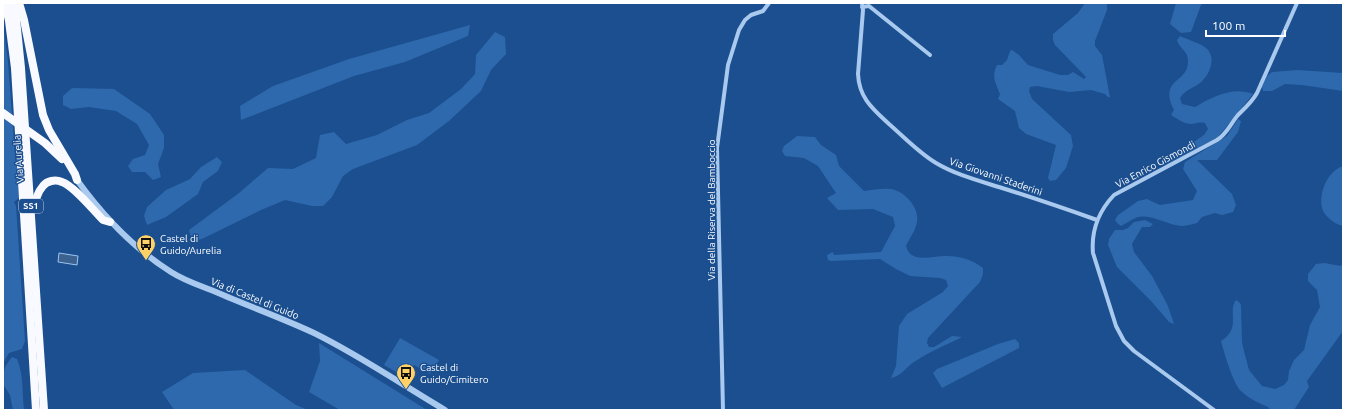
<svg xmlns="http://www.w3.org/2000/svg" width="1346" height="413" font-family="Ubuntu,sans-serif">
	<style>
		.green { fill: #2e69ad }
		.water { fill: #3c6290; stroke: #9cc4f0 }
		.lines { fill: none; stroke-linecap: round; stroke-linejoin: round }
		.minor { stroke: #a9c9ee; stroke-width: 4 }
		.tertiary { stroke: #a9c9ee; stroke-width: 6 }
		.trunk { stroke: #f8faff; stroke-width: 8 }
		.labels { text-anchor: middle; stroke-width: 3; stroke-linejoin: round; paint-order: stroke }
		.shield { fill: #1b4f8f; stroke: #bbcadd; stroke-width: 1 }
		.shield-label { font-size: 9px; font-weight: bold; fill: #fff }
		.street-label { font-size: 10px; fill: #fff; stroke: #1b4f8f }
		.poi-label { font-size: 10px; fill: #fff; stroke: #1b4f8f; text-anchor: start }
	</style>
	<rect width="100%" height="100%" fill="#1b4f8f"/>
	<!-- green -->
	<g class="green">
		<path d="M1085 3H1107V10L1095 41V46L1102 55 1110 97H1108L1105 94 1091 90 1069 92 1037 86 1030 87 1029 91 1032 99 1071 135 1073 146 1066 168 1056 180 1050 181 1048 178 1056 145 1026 134 1019 128 1015 111 998 99 1000 94C996 84 991 76 997 65H1002L1007 60 1010 51 1012 50 1019 55 1028 65 1060 75H1068L1073 72 1084 79 1086 77 1055 45 1053 40V34L1078 13Z"/>
		<path d="M1176 3H1204L1201 5 1191 32 1181 33 1170 24Z"/>
		<path d="M3 24 8 62 15 156 17 168 19 198 14 202 16 206 25 341 22 349 9 353 3 363Z"/>
		<path d="M470 25 468 36 405 62 354 76 241 120 240 106 273 86 349 59Z"/>
		<path d="M495 32 505 37 506 54 491 70 481 91 449 121 417 145 353 169 343 176 332 197 323 206H312L285 200 261 210 202 239 192 241 189 230 239 193 268 168 293 169 316 158 320 135 334 132 346 144 377 135 407 120 429 113 461 89 475 74 476 55Z"/>
		<path d="M1180 36C1186 39 1202 44 1206 48 1217 57 1210 75 1200 83 1192 89 1186 89 1180 98L1182 104 1195 107C1212 97 1233 86 1253 94L1218 137 1166 165 1165 162 1204 135 1208 129 1205 123C1200 122 1197 123 1192 124 1184 124 1177 119 1171 115L1174 110C1158 78 1189 83 1188 61 1188 50 1179 49 1177 40Z"/>
		<path d="M1297 70 1343 73V91L1302 85 1285 84 1272 91H1263L1262 87 1267 76 1272 72Z"/>
		<path d="M72 88 114 89 150 114 164 135V148L158 164 161 177 153 180 145 172H132L128 166 133 159 145 155 149 145 137 124 116 111 89 107 71 109 63 105V96Z"/>
		<path d="M1238 119 1241 121 1238 132 1217 160H1197L1232 194 1236 205 1233 212 1222 215 1215 213 1202 217 1197 223C1192 224 1186 226 1181 226 1168 225 1151 214 1138 217 1136 217 1125 224 1121 226L1117 223 1115 220 1118 215 1138 201 1147 199 1160 205 1193 200 1197 191 1183 169 1185 162 1227 136Z"/>
		<path d="M797 136 815 137 821 145 836 155 839 166 864 191C873 190 882 188 891 189 907 192 922 211 916 226 914 233 909 239 906 246 911 265 933 255 947 256 960 256 973 260 983 268V274L980 282 928 338 927 343 929 347H934L952 336 962 337C946 345 929 352 914 362 904 369 903 375 891 378L896 366 899 326 907 314 943 292 948 286 946 280 940 278 910 276 896 269 880 259 831 261 828 260 827 255 833 252 834 255 881 252 895 226 893 217 873 209 838 210 827 198 836 193 818 166 804 158 785 156 782 151 784 146Z"/>
		<path d="M217 157 222 162 218 171 203 182 198 194 166 217 147 225 144 216 147 207 166 190 190 179 201 167Z"/>
		<path d="M1343 166V226C1336 225 1326 217 1323 211 1317 195 1327 171 1343 166Z"/>
		<path d="M1145 220 1153 224 1150 227H1142L1132 244 1134 252 1152 276 1168 306 1174 324 1169 322 1151 301 1117 267 1108 245 1109 239 1115 230H1123L1128 228 1134 222Z"/>
		<path d="M1324 263 1341 266 1343 263V331L1307 381 1309 387 1294 410H1270L1268 407C1259 403 1249 399 1241 391 1233 384 1224 352 1221 341 1242 328 1227 311 1236 300L1239 302 1241 305 1242 343 1245 355 1249 370 1262 386 1275 389 1284 385 1288 380 1289 371 1294 360 1304 350 1310 325 1320 307 1317 290 1308 281V274L1316 264Z"/>
		<path d="M400 338 439 360 430 374 414 365 407 378 384 365Z"/>
		<path d="M1015 339 1019 343V348L942 388 933 373 937 369 998 344Z"/>
		<path d="M319 343 427 410H340L309 392 320 361Z"/>
		<path d="M12 357 17 359C24 375 22 394 24 410H13L10 395 3 384C5 379 4 377 4 373 4 367 9 361 12 357Z"/>
		<path d="M245 370 296 405 308 410H174L162 392 193 373Z"/>
	</g>
	<!-- water -->
	<path class="water" d="M59 253 78 256 77 265 58 262Z"/>
	<g class="lines">
		<!-- minor -->
		<g class="minor">
			<path d="M862 3 863 10 858 74C859 98 873 109 889 124 904 137 919 153 936 163 956 175 980 181 1002 188 1034 198 1066 209 1097 220"/>
			<path d="M862 7 869 6 930 55"/>
			<path d="M723 410 717 148 728 65 739 30 745 20 751 15 763 11 769 3"/>
			<path d="M1214 410 1134 351 1124 341 1116 326 1093 253C1091 231 1099 211 1114 195L1217 140C1227 134 1231 123 1238 115 1245 108 1252 102 1257 93L1297 3"/>
		</g>
		<!-- tertiary -->
		<path class="tertiary" d="M77 180C103 216 133 248 171 272 185 281 201 286 216 292 248 306 282 318 314 333 359 355 401 384 445 410"/>
		<!-- trunk -->
		<g class="trunk">
			<path d="M5 3 9 21 15 68 36 410"/>
			<path d="M12 3 16 19 21 68 44 410"/>
			<path d="M19 3 24 20 43 115 49 130 75 174 77 180"/>
			<path d="M3 113 45 143 62 159"/>
			<path d="M35 209C35 201 37 193 43 186 47 181 55 179 62 182 74 186 93 210 103 220L110 222"/>
		</g>
	</g>
	<!-- icons -->
	<defs>
		<g id="bus-pin" transform="scale(1)"><path d="M0 17L-7.5 6A9.5 9.5 0 1 1 7.5 6Z" fill="#ffd166" stroke="#1b4f8f"/><path d="M-5-6H5V4H4V6H2V4H-2V6H-4V4H-5ZM-3.5-4V0h7V-4ZM-3.5 1.2v1.5H-2V1.2ZM2 1.2v1.5H3.5V1.2Z" fill="#111"/></g>
	</defs>
	<g fill-rule="evenodd">
		<use href="#bus-pin" x="146" y="244"/>
		<use href="#bus-pin" x="406" y="373"/>
	</g>
	<g class="labels">
		<!-- shield labels -->
		<rect class="shield" x="19" y="199" width="24" height="14" rx="3"/>
		<g class="shield-label">
			<text x="31" y="209">SS1</text>
		</g>
		<!-- street labels -->
		<g class="street-label">
			<text transform="translate(18 159) rotate(-94)" y="4">Via Aurelia</text>
			<text transform="translate(1155 164) rotate(-28)" y="4">Via Enrico Gismondi</text>
			<text transform="translate(996 176) rotate(19)" y="4">Via Giovanni Staderini</text>
			<text transform="translate(711 210) rotate(-90)" y="4">Via della Riserva del Bamboccio</text>
			<text transform="translate(255 298) rotate(22)" y="4">Via di Castel di Guido</text>
		</g>
		<!-- poi labels -->
		<g class="poi-label">
			<text x="160" y="242">Castel di<tspan x="160" dy="12">Guido/Aurelia</tspan></text>
			<text x="420" y="371">Castel di<tspan x="420" dy="12">Guido/Cimitero</tspan></text>
		</g>
	</g>
	<!-- border -->
	<rect width="1346" height="413" fill="none" stroke="#ffffff" stroke-width="8"/>
	<!-- scale -->
	<path d="M1206 30v6h79v-6" fill="none" stroke="#ffffff" stroke-width="2"/>
	<text x="1212" y="30" font-size="12" fill="#ffffff" stroke="#1b4f8f" stroke-width="3" paint-order="stroke">100 m</text>
</svg>
